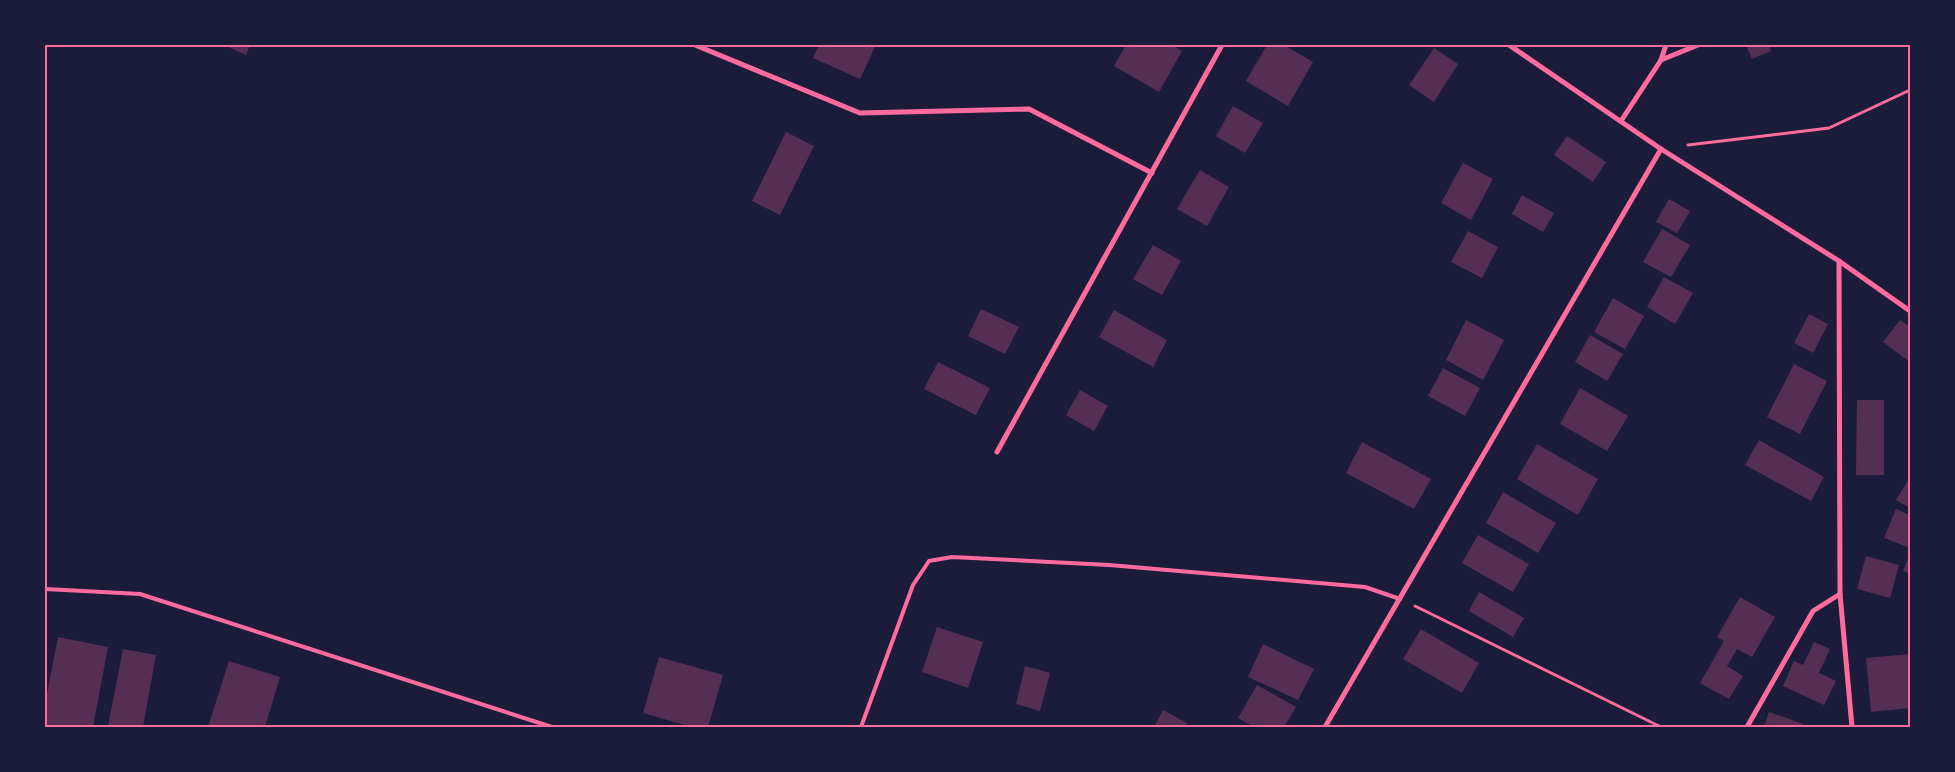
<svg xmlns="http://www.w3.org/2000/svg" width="1955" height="772" font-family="'Work Sans',sans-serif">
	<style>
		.building { fill: #542f53 }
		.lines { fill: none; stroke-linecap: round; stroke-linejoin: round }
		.path { stroke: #ff6b9d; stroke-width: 3 }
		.service { stroke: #ff6b9d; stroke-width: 4 }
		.minor { stroke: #ff6b9d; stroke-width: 5 }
		.neatline { fill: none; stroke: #ff6b9d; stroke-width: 2 }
	</style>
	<rect width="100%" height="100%" fill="#1b1b3a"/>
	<!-- building -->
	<g class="building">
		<path d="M224 45H250L246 55Z"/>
		<path d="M819 45H876L860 79 813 58Z"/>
		<path d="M1126 45H1172L1182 51 1159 92 1114 66Z"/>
		<path d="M1267 45H1284L1313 62 1288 106 1246 81Z"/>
		<path d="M1746 45H1769L1771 51 1752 59Z"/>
		<path d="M1434 48 1458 64 1434 102 1409 85Z"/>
		<path d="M1233 106 1263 123 1245 153 1216 136Z"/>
		<path d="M786 132 814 146 780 215 752 201Z"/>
		<path d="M1567 136 1606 162 1593 182 1554 155Z"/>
		<path d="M1463 163 1493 179 1471 220 1441 203Z"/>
		<path d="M1200 170 1229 187 1207 226 1177 209Z"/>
		<path d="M1522 195 1554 213 1543 232 1512 214Z"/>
		<path d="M1669 199 1690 211 1677 233 1656 222Z"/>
		<path d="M1662 229 1690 245 1671 277 1643 262Z"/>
		<path d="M1468 231 1498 247 1482 278 1451 262Z"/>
		<path d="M1153 245 1181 261 1162 295 1133 279Z"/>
		<path d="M1664 277 1693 293 1675 324 1647 307Z"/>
		<path d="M1613 298 1644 316 1625 349 1594 332Z"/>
		<path d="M981 309 1019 327 1005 354 968 336Z"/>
		<path d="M1114 310 1167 340 1153 367 1099 337Z"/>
		<path d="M1809 314 1828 324 1813 353 1794 343Z"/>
		<path d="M1466 320 1504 340 1483 380 1446 360Z"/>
		<path d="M1900 320 1910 327V362L1883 342Z"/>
		<path d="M1590 335 1623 354 1607 381 1575 362Z"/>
		<path d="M938 362 990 388 976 415 924 389Z"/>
		<path d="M1794 364 1827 381 1800 434 1767 417Z"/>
		<path d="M1443 368 1480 388 1465 416 1428 396Z"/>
		<path d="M1580 388 1628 416 1607 451 1560 424Z"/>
		<path d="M1080 390 1108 406 1094 431 1066 415Z"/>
		<path d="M1857 400H1884V475H1856Z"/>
		<path d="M1759 440 1824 477 1811 501 1745 465Z"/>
		<path d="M1362 442 1431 479 1414 509 1346 473Z"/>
		<path d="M1537 444 1598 479 1578 515 1517 479Z"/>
		<path d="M1910 477V508L1896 500Z"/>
		<path d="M1503 492 1556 523 1538 553 1486 523Z"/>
		<path d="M1896 509 1910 515V548L1884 538Z"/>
		<path d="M1478 535 1529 564 1513 592 1462 563Z"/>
		<path d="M1910 554V574L1903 571Z"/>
		<path d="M1866 556 1899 565 1890 598 1857 589Z"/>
		<path d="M1479 592 1524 618 1513 637 1469 611Z"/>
		<path d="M1740 597 1775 617 1752 657 1737 649 1727 666 1743 676 1729 699 1700 683 1724 641 1717 637Z"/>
		<path d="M937 627 983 642 968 688 922 672Z"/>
		<path d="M1421 629 1479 663 1462 693 1403 659Z"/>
		<path d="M58 637 108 647 93 727H45V704Z"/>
		<path d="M1814 642 1830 649 1819 673 1836 681 1824 705 1783 686 1794 661 1803 665Z"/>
		<path d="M1263 644 1314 669 1298 700 1248 677Z"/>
		<path d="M123 649 156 655 143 727 108 726Z"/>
		<path d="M1910 654V708L1871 712 1866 658Z"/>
		<path d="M659 657 723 675 708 727H691L643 713Z"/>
		<path d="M229 661 280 677 265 727H208Z"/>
		<path d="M1025 666 1050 673 1040 711 1016 704Z"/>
		<path d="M1257 685 1296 707 1284 727H1254L1238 718Z"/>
		<path d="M1163 710 1187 723 1185 727H1154Z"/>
		<path d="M1769 712 1787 718 1810 727H1764Z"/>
	</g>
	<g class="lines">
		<!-- path -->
		<g class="path">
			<path d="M1688 145 1829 128 1910 90"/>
			<path d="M1415 606 1661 727"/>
		</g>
		<!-- service -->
		<g class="service">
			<path d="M45 589 140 594 552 727"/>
			<path d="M861 727 913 585 929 561 952 557 1109 565 1365 587 1400 599"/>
		</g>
		<!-- minor -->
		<g class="minor">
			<path d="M695 45 860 113 1029 109 1152 173"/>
			<path d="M1509 45 1661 149 1839 261 1910 311"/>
			<path d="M1661 60 1698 45"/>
			<path d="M1621 121 1661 60 1666 45"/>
			<path d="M1839 261 1840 594 1852 727"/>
			<path d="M997 452 1222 45"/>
			<path d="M1325 727 1661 149"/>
			<path d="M1747 727 1813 611 1840 594"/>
		</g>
	</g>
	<!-- border -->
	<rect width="1955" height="772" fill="none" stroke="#1b1b3a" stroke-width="92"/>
	<rect x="46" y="46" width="1863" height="680" class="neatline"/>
</svg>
